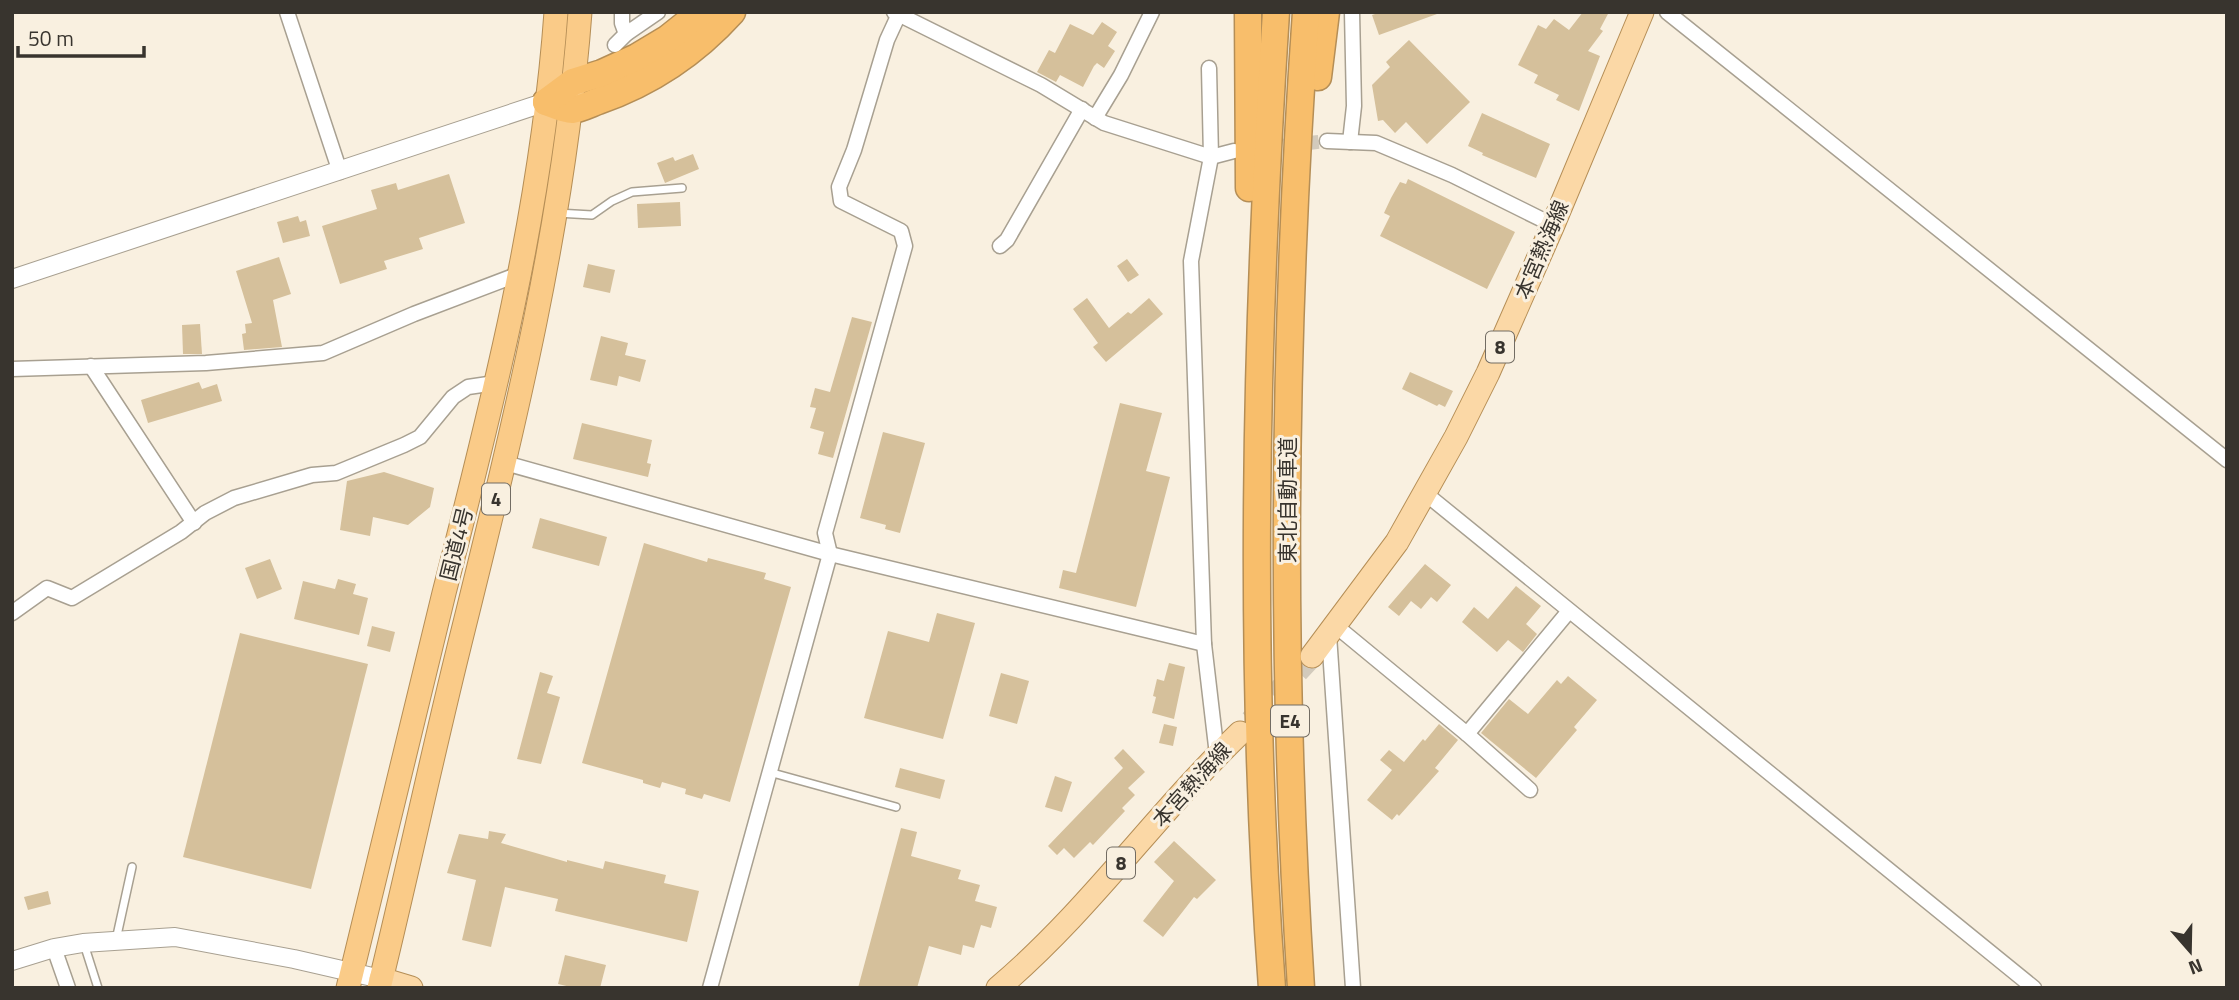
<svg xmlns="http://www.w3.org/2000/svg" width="2239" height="1000" font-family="'Titillium Web','Noto Sans JP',sans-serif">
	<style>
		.building { fill: #d5c09b }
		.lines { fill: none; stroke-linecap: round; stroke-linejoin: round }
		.minor-tunnel { stroke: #d2cabc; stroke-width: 14; stroke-dasharray: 14 7; stroke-linecap: butt }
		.primary-tunnel { stroke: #d2cabc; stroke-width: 23; stroke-dasharray: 23 11; stroke-linecap: butt }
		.service-casing { stroke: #a8a091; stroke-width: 10 }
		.minor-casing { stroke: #a8a091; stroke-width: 17 }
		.tertiary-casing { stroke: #a8a091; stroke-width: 20 }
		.primary-casing { stroke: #b58e56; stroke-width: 25 }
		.trunk-casing { stroke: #b58e56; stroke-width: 25 }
		.motorway-casing { stroke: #b58e56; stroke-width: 29 }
		.service { stroke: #fff; stroke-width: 7 }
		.minor { stroke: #fff; stroke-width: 14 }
		.tertiary { stroke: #fff; stroke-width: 18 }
		.primary { stroke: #fbd8a6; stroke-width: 23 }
		.trunk { stroke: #facb88; stroke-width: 23 }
		.motorway { stroke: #f8be6b; stroke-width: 26 }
		.labels { text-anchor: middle; stroke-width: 6; stroke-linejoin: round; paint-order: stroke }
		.shield { fill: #f9f0e0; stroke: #726c63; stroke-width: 2 }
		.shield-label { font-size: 19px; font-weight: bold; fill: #38342e }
		.street-label { font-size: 21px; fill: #38342e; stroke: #f9f0e0 }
	</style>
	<rect width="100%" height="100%" fill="#f9f0e0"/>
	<!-- building -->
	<g class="building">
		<path d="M1381 12H1437V14L1379 35 1372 15Z"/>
		<path d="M1583 12H1609L1600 29 1603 31 1588 51 1600 56 1579 111 1556 100 1559 95 1534 83 1538 75 1518 65 1538 25 1546 29 1554 19 1569 30Z"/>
		<path d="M1102 22 1117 32 1108 46 1115 51 1104 68 1097 63 1094 66 1083 87 1060 75 1056 82 1037 72 1049 50 1055 53 1070 24 1093 35Z"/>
		<path d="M1409 40 1470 102 1427 144 1406 122 1395 133 1383 120 1378 121 1372 85 1390 67 1386 62Z"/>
		<path d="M1482 113 1550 144 1536 178 1482 155 1483 153 1468 146Z"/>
		<path d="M693 154 699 169 665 183 657 163 673 157 675 161Z"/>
		<path d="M449 174 465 223 419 238 423 249 384 261 387 269 340 284 322 226 377 209 371 190 396 183 398 190Z"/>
		<path d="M1408 179 1515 232 1487 289 1380 236 1390 216 1384 213 1391 198 1400 182 1406 184Z"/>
		<path d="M680 202 681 226 638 228 637 204Z"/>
		<path d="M298 216 300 222 306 220 310 236 283 243 277 222Z"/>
		<path d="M279 257 291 294 273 300 282 347 244 350 242 334 246 333 245 324 252 323 236 271Z"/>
		<path d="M1127 259 1139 275 1128 282 1117 266Z"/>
		<path d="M588 264 615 270 610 293 583 287Z"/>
		<path d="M1087 298 1109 328 1128 312 1131 314 1149 298 1163 314 1106 362 1093 347 1098 343 1073 309Z"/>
		<path d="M852 317 872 322 833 458 818 454 824 432 810 428 816 408 810 407 815 388 830 392Z"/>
		<path d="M200 324 202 354H183L182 325Z"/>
		<path d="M601 336 628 343 625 355 646 360 640 382 619 376 617 386 590 380Z"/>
		<path d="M1410 372 1453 391 1445 407 1439 404 1437 406 1402 389Z"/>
		<path d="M199 382 202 389 217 384 222 401 148 423 141 400Z"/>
		<path d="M1120 403 1162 413 1146 471 1170 477 1136 607 1059 588 1063 570 1076 573Z"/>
		<path d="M582 423 652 440 647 463 651 464 648 477 573 459Z"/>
		<path d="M883 432 925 443 900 533 885 529 886 525 860 518Z"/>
		<path d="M384 472 434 488 430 507 408 525 373 517 370 536 340 530 347 481Z"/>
		<path d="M540 518 607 537 599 566 532 548Z"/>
		<path d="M644 543 707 562 708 558 766 573 764 579 791 587 730 802 704 794 702 799 685 794 686 789 662 782 660 788 643 783V780L582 763Z"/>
		<path d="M270 559 282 589 257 599 245 568Z"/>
		<path d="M1425 564 1451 585 1437 602 1431 597 1421 609 1411 601 1399 616 1388 607Z"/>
		<path d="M338 579 356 584 353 594 368 598 359 635 294 619 303 581 335 589Z"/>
		<path d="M1516 586 1541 606 1526 624 1537 634 1523 652 1508 640 1497 652 1462 622 1474 607 1488 619Z"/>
		<path d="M937 613 975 623 943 739 864 718 888 631 929 642Z"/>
		<path d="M372 626 395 632 390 652 367 646Z"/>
		<path d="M240 633 368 664 311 889 183 857Z"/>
		<path d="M1169 663 1185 667 1174 719 1152 713 1156 697 1153 696 1157 679 1164 681Z"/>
		<path d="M540 672 553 676 547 693 560 697 541 764 517 759Z"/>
		<path d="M1001 673 1029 681 1017 724 989 716Z"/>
		<path d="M1568 676 1597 700 1574 727 1577 730 1536 778 1481 733 1509 699 1528 714 1557 680 1561 684Z"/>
		<path d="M1164 724 1177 727 1173 746 1159 743Z"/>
		<path d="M1439 724 1458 740 1435 768 1439 771 1399 816 1397 814 1392 820 1367 800 1392 770 1380 760 1389 750 1404 762 1423 739 1425 741Z"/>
		<path d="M1123 749 1145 772 1128 788 1135 795 1122 808 1125 811 1093 845 1090 842 1074 858 1064 848 1057 855 1048 846 1123 768 1114 758Z"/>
		<path d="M900 768 945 780 940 799 895 787Z"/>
		<path d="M1055 776 1072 782 1062 812 1045 807Z"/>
		<path d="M901 828 917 832 911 856 961 870 958 879 980 885 975 901 997 907 991 928 981 925 974 948 963 945 961 955 929 946 917 988H858Z"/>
		<path d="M489 831 506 834 501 843 567 862V860L603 869 605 861 666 875 664 883 699 891 687 942 555 911 558 899 505 887 491 947 462 940 476 880 447 873 459 834 488 839Z"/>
		<path d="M1174 841 1216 880 1197 899 1194 897 1163 937 1143 921 1174 881 1154 862Z"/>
		<path d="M48 891 51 904 28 910 24 897Z"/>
		<path d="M565 955 606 965 600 988H575L558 984Z"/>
	</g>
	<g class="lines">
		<!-- minor-tunnel -->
		<path class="minor-tunnel" d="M1263 148 1327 141"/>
		<!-- primary-tunnel -->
		<path class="primary-tunnel" d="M1251 721 1312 656"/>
		<!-- service casing -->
		<g class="service-casing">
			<g id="service">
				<path d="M557 213 592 215 612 201 632 192 682 188"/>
				<path d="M769 772 896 807"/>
				<path d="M116 940 132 867"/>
				<path d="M84 944 98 988"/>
			</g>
		</g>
		<!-- minor casing -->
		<g class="minor-casing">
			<g id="minor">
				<path d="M287 12 340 172"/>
				<path d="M622 12V23L626 34"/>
				<path d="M894 12 1041 85 1104 123 1211 157 1234 151"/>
				<path d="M1667 12 2227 460"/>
				<path d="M615 45 626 34 658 12"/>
				<path d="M1209 68 1211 157 1191 261 1204 644 1217 755"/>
				<path d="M1095 118 1121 75 1152 12"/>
				<path d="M1327 141 1376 143 1452 175 1553 225"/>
				<path d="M1350 142 1354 106 1352 12"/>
				<path d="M1000 246 1007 240 1082 109"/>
				<path d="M91 366 194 523"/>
				<path d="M12 369 206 363 323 353 414 314 519 274"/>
				<path d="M505 463 830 554 1204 644"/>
				<path d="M1426 494 2034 988"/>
				<path d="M12 613 47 588 72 598 181 532 205 513 234 498 312 475 336 473 404 445 420 437 453 397 468 387 495 383"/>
				<path d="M1336 626 1467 734 1530 790"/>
				<path d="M1329 635 1353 988"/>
				<path d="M1467 734 1569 611"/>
				<path d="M54 948 68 988"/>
				<path d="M710 988 830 554 825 533 905 246 901 231 841 201 839 187 854 150 887 40 899 14"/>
			</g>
		</g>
		<!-- tertiary casing -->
		<g class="tertiary-casing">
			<g id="tertiary">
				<path d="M12 279 546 102"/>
				<path d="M12 961 54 948 83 943 175 937 294 959 381 979"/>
			</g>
		</g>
		<!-- primary casing -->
		<g class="primary-casing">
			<g id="primary">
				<path d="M1312 656 1397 542 1456 437 1488 373 1553 225 1642 12"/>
				<path d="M381 979 411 988"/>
				<path d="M998 988C1088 912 1155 815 1240 733"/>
			</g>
		</g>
		<!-- trunk casing -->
		<g class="trunk-casing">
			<g id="trunk">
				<path d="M348 988C380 856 411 724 444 593 493 402 542 209 556 12"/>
				<path d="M379 988C407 874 431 760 459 647 511 437 564 228 580 12"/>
			</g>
		</g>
		<!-- motorway casing -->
		<g class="motorway-casing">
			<g id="motorway">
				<path d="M1248 12 1249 188"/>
				<path d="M1318 77 1326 12"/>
				<path d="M546 102C554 105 565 110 572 110 580 109 590 104 598 101 650 83 695 53 732 12"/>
				<path d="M546 102 573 82 602 73 637 57 667 39 701 12"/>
				<path d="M1272 988C1248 664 1255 336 1276 12"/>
				<path d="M1301 988C1280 663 1283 337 1306 12"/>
			</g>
		</g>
		<!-- service -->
		<use href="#service" class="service"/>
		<!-- minor -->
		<use href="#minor" class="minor"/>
		<!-- tertiary -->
		<use href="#tertiary" class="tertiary"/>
		<!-- primary -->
		<use href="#primary" class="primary"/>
		<!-- trunk -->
		<use href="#trunk" class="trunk"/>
		<!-- motorway -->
		<use href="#motorway" class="motorway"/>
	</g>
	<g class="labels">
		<!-- shield labels -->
		<g class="shield">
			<rect x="1486" y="331.5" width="28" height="31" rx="5"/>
			<rect x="482" y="483.5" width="28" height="31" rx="5"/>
			<rect x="1271" y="705.5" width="38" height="31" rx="5"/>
			<rect x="1107" y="847.5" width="28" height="31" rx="5"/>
		</g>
		<g class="shield-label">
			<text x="1500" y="354">8</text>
			<text x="496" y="506">4</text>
			<text x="1290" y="728">E4</text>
			<text x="1121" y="870">8</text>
		</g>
		<!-- street labels -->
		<g class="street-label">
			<text transform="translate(1542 250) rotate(-67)" y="7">本宮熱海線</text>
			<text transform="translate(1288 500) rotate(-90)" y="7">東北自動車道</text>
			<text transform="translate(457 544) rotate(-76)" y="7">国道4号</text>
			<text transform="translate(1192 785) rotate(-48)" y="7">本宮熱海線</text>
		</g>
	</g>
	<!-- border -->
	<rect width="2239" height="1000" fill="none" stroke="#38342e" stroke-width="28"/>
	<!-- north arrow -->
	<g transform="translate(2190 951) rotate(160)" stroke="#f9f0e0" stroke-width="5" paint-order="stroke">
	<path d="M0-5L12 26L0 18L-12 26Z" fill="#38342e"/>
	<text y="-10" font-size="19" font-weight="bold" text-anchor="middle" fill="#38342e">N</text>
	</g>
	<!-- scale -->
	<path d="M18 46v10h126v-10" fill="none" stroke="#38342e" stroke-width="3.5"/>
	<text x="28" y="46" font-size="21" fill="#38342e" stroke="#f9f0e0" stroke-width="5" paint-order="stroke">50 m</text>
</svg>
